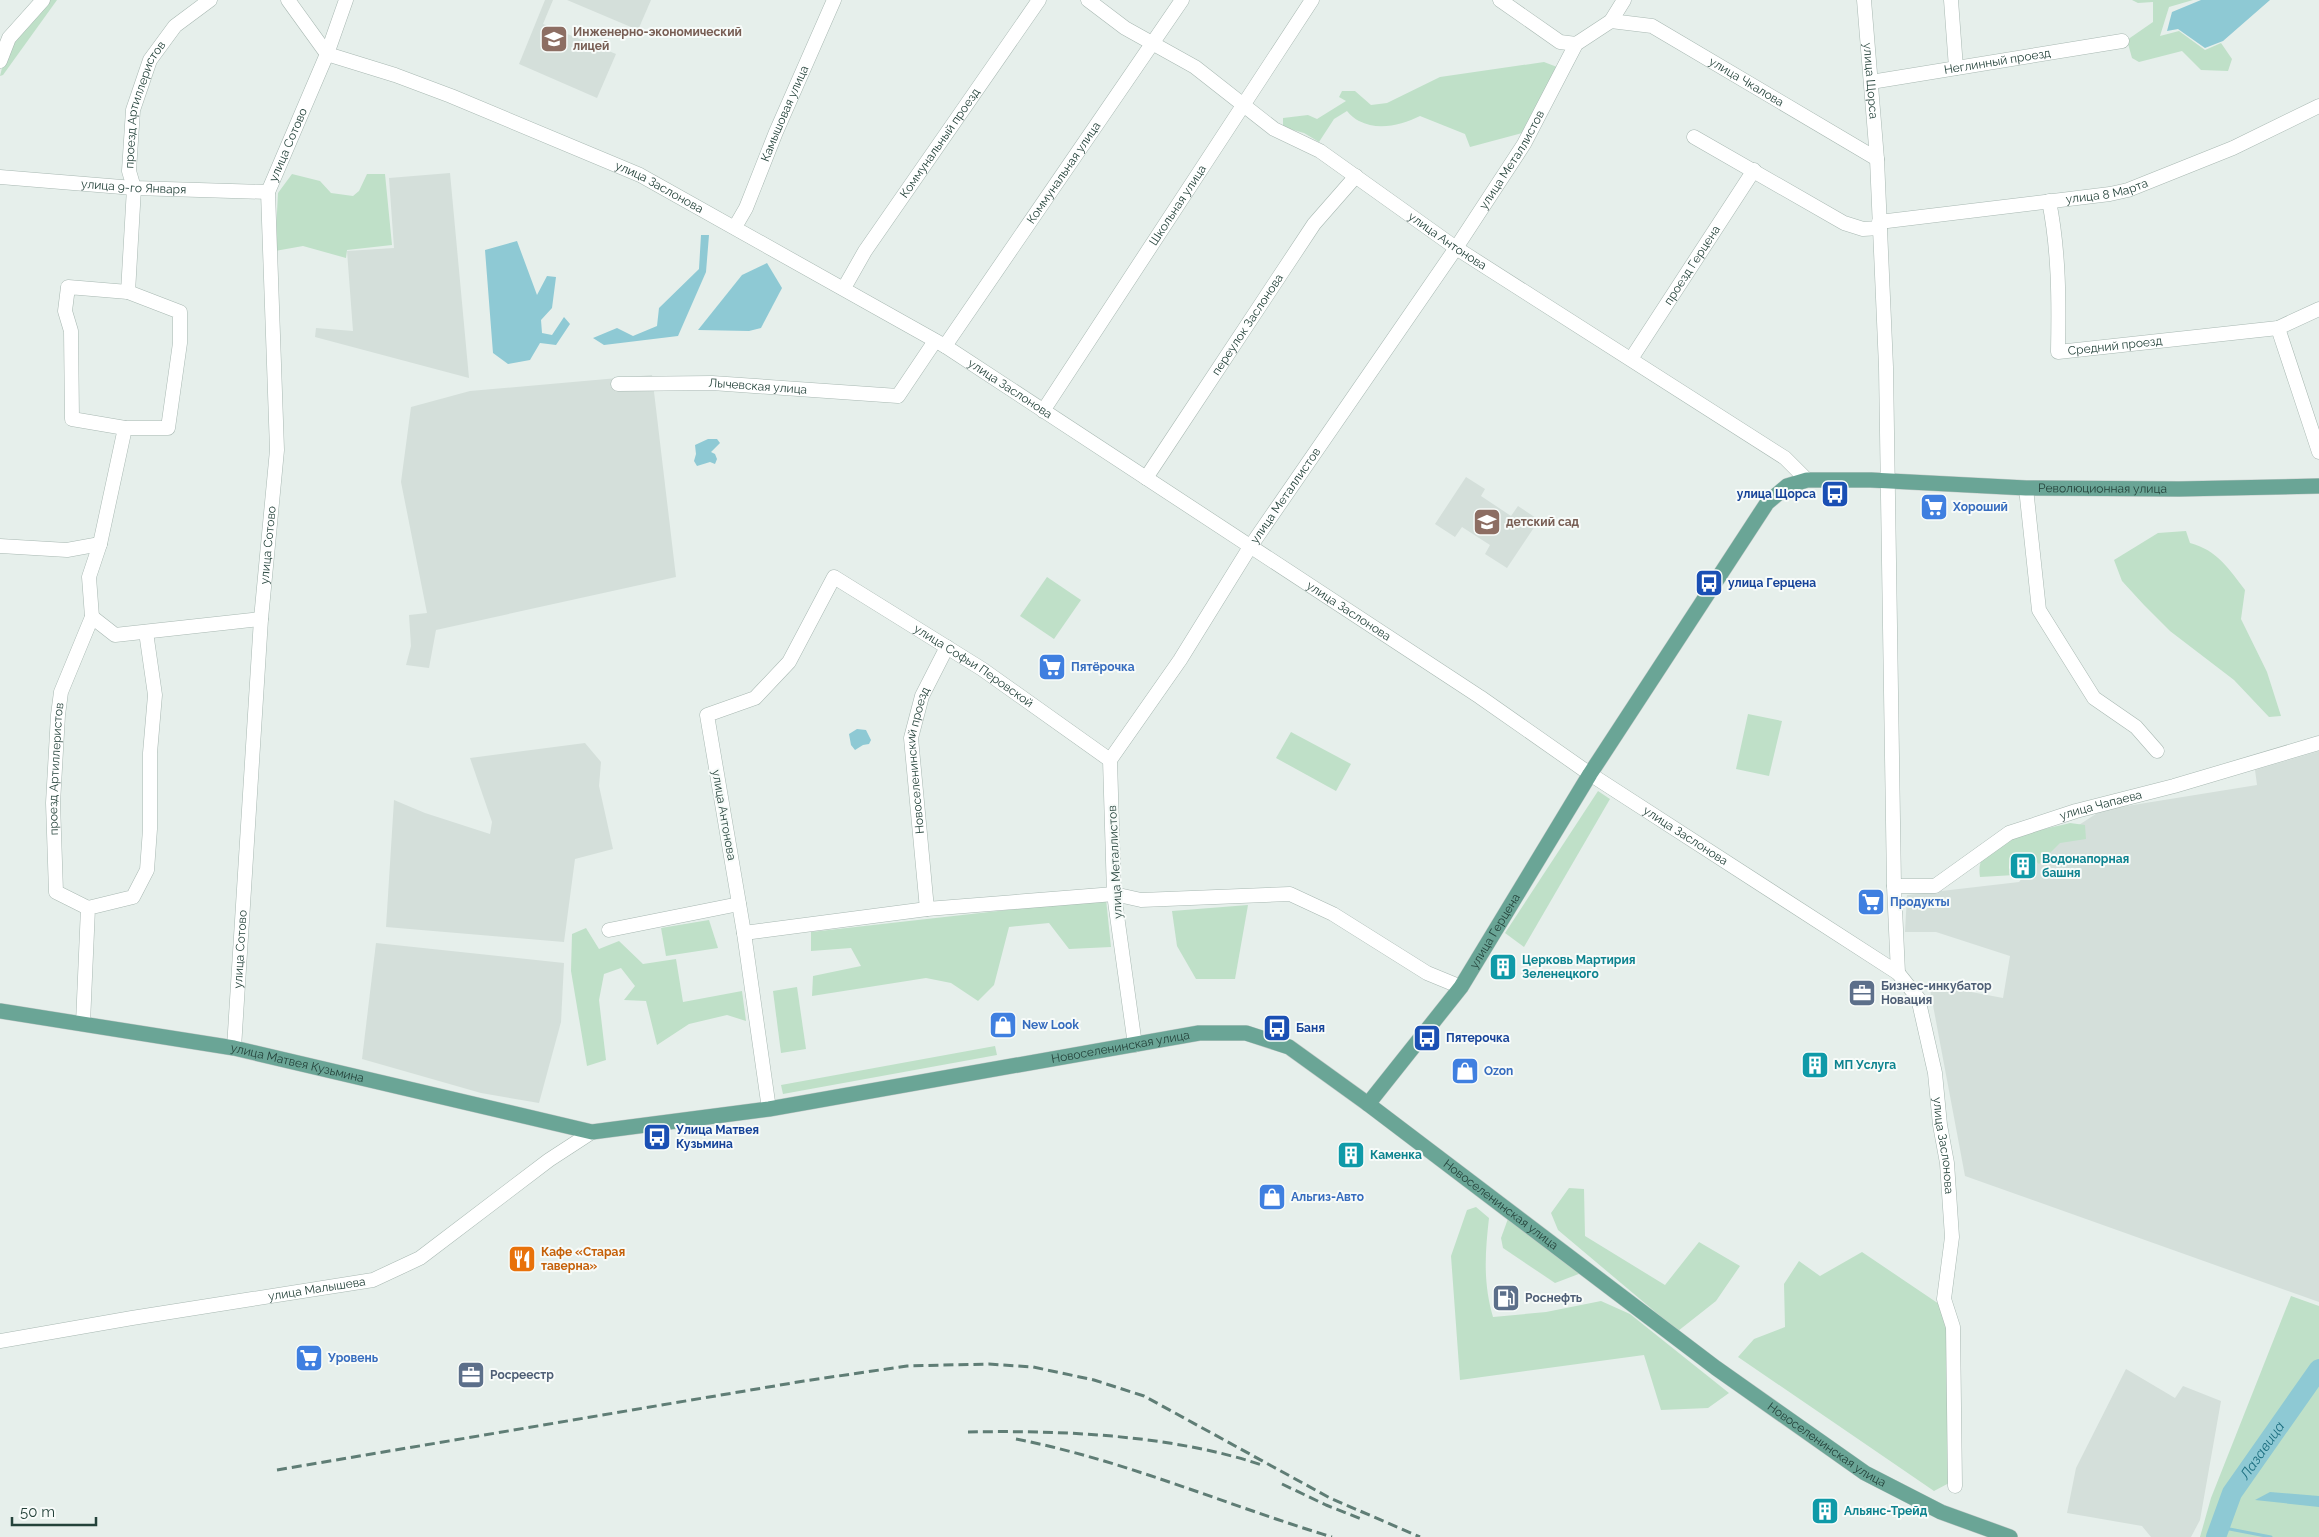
<svg xmlns="http://www.w3.org/2000/svg" width="2319" height="1537" font-family="Raleway,sans-serif">
	<style>
		.built { fill: #d4dfda }
		.green { fill: #bfe0c8 }
		.water { fill: #8ec9d4 }
		.lines { fill: none; stroke-linecap: round; stroke-linejoin: round }
		.stream { stroke: #8ec9d4; stroke-width: 3 }
		.river { stroke: #8ec9d4; stroke-width: 20 }
		.minor-casing { stroke: #a8b8b2; stroke-width: 15 }
		.major-casing { stroke: #c2cac8; stroke-width: 16 }
		.minor { stroke: #fff; stroke-width: 14 }
		.major { stroke: #6aa596; stroke-width: 15 }
		.rail { stroke: #5f7d75; stroke-width: 3; stroke-dasharray: 10 5; stroke-linecap: butt }
		.labels { text-anchor: middle; stroke-width: 4; stroke-linejoin: round; paint-order: stroke }
		.education-label { font-size: 12px; font-weight: bold; fill: #785e54; stroke: #f7fbf9; text-anchor: start }
		.street-label { font-size: 12px; fill: #24423a; stroke: #f7fbf9 }
		.transit-label { font-size: 12px; font-weight: bold; fill: #164399; stroke: #f7fbf9; text-anchor: start }
		.shop-label { font-size: 12px; font-weight: bold; fill: #366cbe; stroke: #f7fbf9; text-anchor: start }
		.culture-label { font-size: 12px; font-weight: bold; fill: #0d838f; stroke: #f7fbf9; text-anchor: start }
		.service-label { font-size: 12px; font-weight: bold; fill: #4e5e75; stroke: #f7fbf9; text-anchor: start }
		.food-label { font-size: 12px; font-weight: bold; fill: #c56008; stroke: #f7fbf9; text-anchor: start }
		.water-label { font-size: 14px; font-style: italic; fill: #1c6f80; stroke: #f7fbf9 }
	</style>
	<rect width="100%" height="100%" fill="#e6efeb"/>
	<!-- built -->
	<g class="built">
		<path d="M545 0H553L543 24 616 54 597 98 519 64Z"/>
		<path d="M567 0H651L638 30Z"/>
		<path d="M450 173 469 378 315 337 316 328 353 331 347 251 394 248 389 178Z"/>
		<path d="M652 375 676 577 436 630 429 668 406 665 411 646 409 615 427 613 401 482 411 407 470 391Z"/>
		<path d="M1466 477 1485 489 1481 496 1511 516 1518 506 1539 520 1507 568 1485 554 1490 545 1462 527 1455 537 1435 524Z"/>
		<path d="M585 743 601 762 599 786 613 849 575 859 564 942 386 927 394 800 425 813 490 834 492 822 470 758Z"/>
		<path d="M2319 751V1302L1965 1176 1929 984 2003 998 2010 956 1936 932H1905L1907 895 2019 882 2051 843 2102 810 2257 785 2255 770Z"/>
		<path d="M376 943 564 963 561 1022 539 1103 481 1093 362 1059Z"/>
		<path d="M2126 1369 2175 1398 2183 1386 2221 1401 2200 1520 2191 1537H2151L2142 1526 2067 1513 2076 1468Z"/>
	</g>
	<!-- green -->
	<g class="green">
		<path d="M36 0H57L3 75 0 76 8 44Z"/>
		<path d="M2132 0H2193L2169 7 2160 36 2179 31 2205 50 2221 43 2232 59 2228 71 2201 70 2182 51 2139 62 2132 58 2127 40 2153 22V2L2138 3Z"/>
		<path d="M1544 62 1557 67 1535 108 1526 132 1470 147 1465 134 1420 116C1402 125 1378 131 1359 121 1355 119 1350 115 1347 111L1334 119 1319 142 1304 133 1283 127V118L1308 115 1317 119 1346 101 1339 97 1342 91H1355L1371 105 1387 103 1440 77Z"/>
		<path d="M292 174 320 181 331 193 353 196 359 191 367 174H385L392 245 347 250 346 258 303 246 275 251 278 193Z"/>
		<path d="M2186 531 2190 543C2217 550 2229 569 2245 590L2241 619 2267 672 2281 716 2269 717 2234 680 2170 631 2144 605 2122 581 2114 560 2158 533Z"/>
		<path d="M1047 577 1081 600 1054 639 1020 616Z"/>
		<path d="M1748 714 1782 721 1769 776 1736 769Z"/>
		<path d="M1291 732 1351 764 1336 791 1276 758Z"/>
		<path d="M1598 791 1610 799 1524 947 1505 933Z"/>
		<path d="M2070 823 2085 825 2086 839 2060 843 2039 864 2028 854 2017 855 2010 859 2009 868 2015 875 1980 877C1979 871 1979 863 1983 858 1998 837 2046 829 2070 823Z"/>
		<path d="M1106 899 1111 947 1069 949 1049 923 1009 927 994 985 978 1001 951 983 926 978 812 996 813 976 861 966 851 948 811 951V932Z"/>
		<path d="M1248 905 1235 979H1196L1177 946 1172 911Z"/>
		<path d="M709 920 718 948 666 956 661 928Z"/>
		<path d="M586 928 599 949 619 941 643 964 676 959 683 1002 742 991 746 1021 727 1015 689 1024 657 1045 646 1001 624 1000 635 986 621 968 604 974 599 1000 606 1060 587 1066 571 971 572 934Z"/>
		<path d="M797 987 806 1049 781 1053 773 991Z"/>
		<path d="M995 1046 997 1055 783 1094 781 1085Z"/>
		<path d="M1569 1188 1584 1189 1585 1236 1665 1285 1699 1242 1740 1266 1716 1301 1678 1331 1558 1230 1551 1213Z"/>
		<path d="M1476 1207 1489 1218C1485 1253 1483 1283 1493 1317L1546 1312 1601 1301 1630 1314 1729 1393 1708 1408 1661 1410 1644 1355 1460 1380 1451 1256 1467 1210Z"/>
		<path d="M1509 1216 1584 1272 1555 1283 1503 1248 1501 1238Z"/>
		<path d="M1862 1252 1939 1304 1950 1328 1951 1482 1934 1491 1738 1357 1754 1339 1785 1327 1784 1284 1799 1261 1820 1276Z"/>
		<path d="M2291 1296 2319 1306V1537H2200L2211 1498Z"/>
	</g>
	<!-- water -->
	<g class="water">
		<path d="M2201 0H2270L2223 41 2205 48 2178 29 2167 31 2172 12Z"/>
		<path d="M701 235H709L706 272 678 336 604 345 593 338 617 328 633 336 657 326 659 308 699 269Z"/>
		<path d="M517 241 537 295 547 276 556 277 552 308 541 320 542 333 552 335 564 317 570 324 556 345 540 343 530 360 508 364 493 353 485 250Z"/>
		<path d="M767 263 782 288 761 328 749 331 698 330 742 275Z"/>
		<path d="M708 439H717L720 443 711 452 715 454 717 459 715 464 710 462 697 466 694 461 696 454 695 445Z"/>
		<path d="M857 729 866 730 871 740 869 744 863 745 855 750 851 745 849 734Z"/>
		<path d="M2270 1492 2319 1496V1507L2255 1500Z"/>
	</g>
	<g class="lines">
		<!-- stream -->
		<path class="stream" d="M2219 1527 2271 1537"/>
		<!-- river -->
		<path class="river" id="s1" d="M2216 1537 2232 1493 2319 1369"/>
		<!-- minor casing -->
		<g class="minor-casing">
			<g id="minor">
				<path id="s2" d="M288 0 327 54 395 75 451 96 640 175 945 346 1480 697 1590 774 1898 973 1918 998 1935 1073 1940 1125 1947 1163 1952 1237 1944 1299 1953 1327 1955 1486"/>
				<path id="s3" d="M1088 0 1125 28 1195 67 1274 129 1320 151 1456 248 1785 458 1807 480"/>
				<path d="M1500 0 1560 42 1576 44"/>
				<path id="s4" d="M1864 0 1877 159 1886 367 1894 886 1898 973"/>
				<path d="M1951 0 1956 68"/>
				<path id="s5" d="M1611 21 1652 26 1877 159"/>
				<path d="M0 61 9 38 43 0"/>
				<path id="s6" d="M1871 82 2122 41"/>
				<path d="M1694 137 1844 223 1863 229 1880 228"/>
				<path id="s7" d="M0 177 134 188 268 192"/>
				<path id="s8" d="M2049 201C2059 251 2059 301 2058 352L2278 328 2319 309"/>
				<path id="s9" d="M1879 222 2110 194 2128 190 2233 148 2319 106"/>
				<path id="s10" d="M735 227 746 208 776 132 834 0"/>
				<path d="M68 287 128 292 180 312V343L168 428H125L72 419 71 331 65 311Z"/>
				<path id="s11" d="M844 288 865 251 1039 0"/>
				<path id="s12" d="M128 292 134 188 129 171 133 110 150 60 175 26 210 0"/>
				<path d="M2278 328 2319 452"/>
				<path id="s13" d="M945 346 1182 0"/>
				<path id="s14" d="M1631 359 1754 170"/>
				<path id="s15" d="M618 384 712 383 898 396 935 341"/>
				<path id="s16" d="M1043 411 1312 0"/>
				<path id="s17" d="M1146 478 1314 224 1356 176"/>
				<path d="M2026 488 2039 610 2094 698 2136 727 2157 751"/>
				<path d="M0 546 67 550 100 544"/>
				<path d="M92 617 89 577 100 544 125 428"/>
				<path id="s18" d="M1894 886H1935L2009 833 2076 811 2174 786 2319 743"/>
				<path id="s19" d="M88 908 56 892 53 803 58 715 61 692 92 617 115 635 261 619"/>
				<path id="s20" d="M927 909 911 738 922 696 947 647"/>
				<path d="M609 930 739 904"/>
				<path d="M744 933 927 909 1114 894 1141 900 1290 894 1333 914 1427 973 1461 987"/>
				<path d="M83 1023 88 908 133 897 147 870 150 829V753L155 695 146 632"/>
				<path id="s21" d="M1135 1045 1114 894 1110 760 1180 660 1250 547 1456 248 1524 144 1576 44 1611 21 1624 0"/>
				<path id="s22" d="M234 1048 261 619 277 450 268 192 327 54 346 0"/>
				<path id="s23" d="M769 1109 744 933 707 715 755 698 789 662 834 577 982 669 1110 760"/>
				<path id="s24" d="M0 1341 132 1318 373 1280 420 1258 549 1160 592 1132"/>
			</g>
		</g>
		<!-- major casing -->
		<g class="major-casing">
			<g id="major">
				<path id="s25" d="M0 1011 234 1048 592 1132 769 1109 1199 1033H1246L1289 1047 1368 1104 1716 1368 1865 1473 1941 1512 2010 1537"/>
				<path id="s26" d="M1368 1104 1461 987 1590 774 1767 503 1787 486 1807 480H1871L2026 488 2179 489 2319 486"/>
			</g>
		</g>
		<!-- minor -->
		<use href="#minor" class="minor"/>
		<!-- major -->
		<use href="#major" class="major"/>
		<!-- rail -->
		<g class="rail">
			<path d="M968 1432C1062 1430 1172 1435 1262 1465"/>
			<path d="M1016 1439C1124 1460 1226 1505 1332 1537"/>
			<path d="M277 1470 804 1381 907 1366 989 1364 1033 1367 1094 1380 1144 1396 1330 1498 1420 1537"/>
			<path d="M1282 1484 1326 1505 1364 1520"/>
		</g>
	</g>
	<!-- icons -->
	<defs>
		<g id="school-square" transform="scale(1.4375)"><rect x="-9" y="-9" width="18" height="18" rx="4" fill="#8d6e63" stroke="#f7fbf9"/><path d="M0-5L7-2L0 1L-7-2ZM-4 1L0 2.5L4 1V4Q0 6-4 4Z" fill="#fff"/></g>
		<g id="bus-square" transform="scale(1.4375)"><rect x="-9" y="-9" width="18" height="18" rx="4" fill="#1a4fb4" stroke="#f7fbf9"/><path d="M-5-6H5V4H4V6H2V4H-2V6H-4V4H-5ZM-3.5-4V0h7V-4ZM-3.5 1.2v1.5H-2V1.2ZM2 1.2v1.5H3.5V1.2Z" fill="#fff"/></g>
		<g id="supermarket-square" transform="scale(1.4375)"><rect x="-9" y="-9" width="18" height="18" rx="4" fill="#3f7fe0" stroke="#f7fbf9"/><path d="M-6-5.5h2.5l.6 2H6L4.5 2H-2.5L-4.4-4H-6ZM-1.5 3.2a1.3 1.3 0 1 0 .1 0ZM3 3.2a1.3 1.3 0 1 0 .1 0Z" fill="#fff"/></g>
		<g id="building-square" transform="scale(1.4375)"><rect x="-9" y="-9" width="18" height="18" rx="4" fill="#0f9aa8" stroke="#f7fbf9"/><path d="M-4-6H4V6H1V3H-1V6H-4ZM-2.5-4.3h1.7v1.8h-1.7ZM.8-4.3h1.7v1.8H.8ZM-2.5-1h1.7V.8h-1.7ZM.8-1h1.7V.8H.8Z" fill="#fff"/></g>
		<g id="office-square" transform="scale(1.4375)"><rect x="-9" y="-9" width="18" height="18" rx="4" fill="#5c6f8a" stroke="#f7fbf9"/><path d="M-6-3h4V-5.5h4V-3h4V5H-6ZM-1-4.5V-3h2v-1.5ZM-6 0V1H6V0Z" fill="#fff"/></g>
		<g id="shop-square" transform="scale(1.4375)"><rect x="-9" y="-9" width="18" height="18" rx="4" fill="#3f7fe0" stroke="#f7fbf9"/><path d="M-5-2.5h2.3a2.7 3.5 0 0 1 5.4 0H5L5.5 6h-11ZM-1.5-2.5h3a1.5 2.3 0 0 0-3 0Z" fill="#fff"/></g>
		<g id="restaurant-square" transform="scale(1.4375)"><rect x="-9" y="-9" width="18" height="18" rx="4" fill="#e8710a" stroke="#f7fbf9"/><path d="M-5-6h1v4h1v-4h1v4h1v-4h1v5L-1.5 .5V6h-2V.5L-5-1ZM5-6V6H3V1.5H1.5Q1.5-4 5-6Z" fill="#fff"/></g>
		<g id="fuel-square" transform="scale(1.4375)"><rect x="-9" y="-9" width="18" height="18" rx="4" fill="#5c6f8a" stroke="#f7fbf9"/><path d="M-5.5-6h7V0h2V4h1.3V-2.5L3-4.5l.8-.8L6-3V5H2.5V1h-1V6h-7ZM-4.2-4.7v3.2H.2V-4.7Z" fill="#fff"/></g>
	</defs>
	<g fill-rule="evenodd">
		<use href="#school-square" x="554" y="39"/>
		<use href="#bus-square" x="1835" y="494"/>
		<use href="#supermarket-square" x="1934" y="507"/>
		<use href="#school-square" x="1487" y="522"/>
		<use href="#bus-square" x="1709" y="583"/>
		<use href="#supermarket-square" x="1052" y="667"/>
		<use href="#building-square" x="2023" y="866"/>
		<use href="#supermarket-square" x="1871" y="902"/>
		<use href="#building-square" x="1503" y="967"/>
		<use href="#office-square" x="1862" y="993"/>
		<use href="#shop-square" x="1003" y="1025"/>
		<use href="#bus-square" x="1277" y="1028"/>
		<use href="#bus-square" x="1427" y="1038"/>
		<use href="#building-square" x="1815" y="1065"/>
		<use href="#shop-square" x="1465" y="1071"/>
		<use href="#bus-square" x="657" y="1137"/>
		<use href="#building-square" x="1351" y="1155"/>
		<use href="#shop-square" x="1272" y="1197"/>
		<use href="#restaurant-square" x="522" y="1259"/>
		<use href="#fuel-square" x="1506" y="1298"/>
		<use href="#supermarket-square" x="309" y="1358"/>
		<use href="#office-square" x="471" y="1375"/>
		<use href="#building-square" x="1825" y="1511"/>
	</g>
	<g class="labels">
		<!-- education labels -->
		<g class="education-label">
			<text x="573" y="36">Инженерно-экономический<tspan x="573" dy="14">лицей</tspan></text>
			<text x="1506" y="526">детский сад</text>
		</g>
		<!-- street labels -->
		<g class="street-label">
			<text dy="4" stroke="none"><textPath href="#s6" startOffset="128">Неглинный проезд</textPath></text>
			<text dy="4" stroke="none"><textPath href="#s5" startOffset="151">улица Чкалова</textPath></text>
			<text dy="4" stroke="none"><textPath href="#s4" startOffset="81">улица Щорса</textPath></text>
			<text dy="4" stroke="none"><textPath href="#s12" startOffset="191">проезд Артиллеристов</textPath></text>
			<text dy="4" stroke="none"><textPath href="#s10" startOffset="124">Камышовая улица</textPath></text>
			<text dy="4" stroke="none"><textPath href="#s11" startOffset="174">Коммунальный проезд</textPath></text>
			<text dy="4" stroke="none"><textPath href="#s22" startOffset="909">улица Сотово</textPath></text>
			<text dy="4" stroke="none"><textPath href="#s21" startOffset="1009">улица Металлистов</textPath></text>
			<text dy="4" stroke="none"><textPath href="#s13" startOffset="210">Коммунальная улица</textPath></text>
			<text dy="4" stroke="none"><textPath href="#s7" startOffset="134">улица 9-го Января</textPath></text>
			<text dy="4" stroke="none"><textPath href="#s2" startOffset="425">улица Заслонова</textPath></text>
			<text dy="4" stroke="none"><textPath href="#s9" startOffset="230">улица 8 Марта</textPath></text>
			<text dy="4" stroke="none"><textPath href="#s16" startOffset="246">Школьная улица</textPath></text>
			<text dy="4" stroke="none"><textPath href="#s3" startOffset="434">улица Антонова</textPath></text>
			<text dy="4" stroke="none"><textPath href="#s14" startOffset="112">проезд Герцена</textPath></text>
			<text dy="4" stroke="none"><textPath href="#s17" startOffset="184">переулок Заслонова</textPath></text>
			<text dy="4" stroke="none"><textPath href="#s8" startOffset="209">Средний проезд</textPath></text>
			<text dy="4" stroke="none"><textPath href="#s15" startOffset="140">Лычевская улица</textPath></text>
			<text dy="4" stroke="none"><textPath href="#s2" startOffset="830">улица Заслонова</textPath></text>
			<text dy="4" stroke="none"><textPath href="#s26" startOffset="1065">Революционная улица</textPath></text>
			<text dy="4" stroke="none"><textPath href="#s21" startOffset="604">улица Металлистов</textPath></text>
			<text dy="4" stroke="none"><textPath href="#s22" startOffset="504">улица Сотово</textPath></text>
			<text dy="4" stroke="none"><textPath href="#s2" startOffset="1235">улица Заслонова</textPath></text>
			<text dy="4" stroke="none"><textPath href="#s23" startOffset="761">улица Софьи Перовской</textPath></text>
			<text dy="4" stroke="none"><textPath href="#s20" startOffset="150">Новоселенинский проезд</textPath></text>
			<text dy="4" stroke="none"><textPath href="#s19" startOffset="159">проезд Артиллеристов</textPath></text>
			<text dy="4" stroke="none"><textPath href="#s18" startOffset="228">улица Чапаева</textPath></text>
			<text transform="translate(724 815) rotate(80)" y="4">улица Антонова</text>
			<text dy="4" stroke="none"><textPath href="#s2" startOffset="1640">улица Заслонова</textPath></text>
			<text transform="translate(1115 862) rotate(-93)" y="4">улица Металлистов</text>
			<text dy="4" stroke="none"><textPath href="#s26" startOffset="215">улица Герцена</textPath></text>
			<text dy="4" stroke="none"><textPath href="#s22" startOffset="99">улица Сотово</textPath></text>
			<text dy="4" stroke="none"><textPath href="#s25" startOffset="1140">Новоселенинская улица</textPath></text>
			<text dy="4" stroke="none"><textPath href="#s25" startOffset="302">улица Матвея Кузьмина</textPath></text>
			<text dy="4" stroke="none"><textPath href="#s2" startOffset="2075">улица Заслонова</textPath></text>
			<text dy="4" stroke="none"><textPath href="#s25" startOffset="1576">Новоселенинская улица</textPath></text>
			<text dy="4" stroke="none"><textPath href="#s24" startOffset="321">улица Малышева</textPath></text>
			<text dy="4" stroke="none"><textPath href="#s25" startOffset="1981">Новоселенинская улица</textPath></text>
		</g>
		<!-- transit labels -->
		<g class="transit-label">
			<text x="1816" y="498" text-anchor="end">улица Щорса</text>
			<text x="1728" y="587">улица Герцена</text>
			<text x="1296" y="1032">Баня</text>
			<text x="1446" y="1042">Пятерочка</text>
			<text x="676" y="1134">Улица Матвея<tspan x="676" dy="14">Кузьмина</tspan></text>
		</g>
		<!-- shop labels -->
		<g class="shop-label">
			<text x="1953" y="511">Хороший</text>
			<text x="1071" y="671">Пятёрочка</text>
			<text x="1890" y="906">Продукты</text>
			<text x="1022" y="1029">New Look</text>
			<text x="1484" y="1075">Ozon</text>
			<text x="1291" y="1201">Альгиз-Авто</text>
			<text x="328" y="1362">Уровень</text>
		</g>
		<!-- culture labels -->
		<g class="culture-label">
			<text x="2042" y="863">Водонапорная<tspan x="2042" dy="14">башня</tspan></text>
			<text x="1522" y="964">Церковь Мартирия<tspan x="1522" dy="14">Зеленецкого</tspan></text>
			<text x="1834" y="1069">МП Услуга</text>
			<text x="1370" y="1159">Каменка</text>
			<text x="1844" y="1515">Альянс-Трейд</text>
		</g>
		<!-- service labels -->
		<g class="service-label">
			<text x="1881" y="990">Бизнес-инкубатор<tspan x="1881" dy="14">Новация</tspan></text>
			<text x="1525" y="1302">Роснефть</text>
			<text x="490" y="1379">Росреестр</text>
		</g>
		<!-- food labels -->
		<g class="food-label">
			<text x="541" y="1256">Кафе «Старая<tspan x="541" dy="14">таверна»</tspan></text>
		</g>
		<!-- water labels -->
		<g class="water-label">
			<text dy="5" stroke="none"><textPath href="#s1" startOffset="99">Лазавица</textPath></text>
		</g>
	</g>
	<!-- scale -->
	<path d="M12 1517v8h84v-8" fill="none" stroke="#24423a" stroke-width="2.5"/>
	<text x="20" y="1517" font-size="15" fill="#24423a" stroke="#f7fbf9" stroke-width="4" paint-order="stroke">50 m</text>
</svg>
